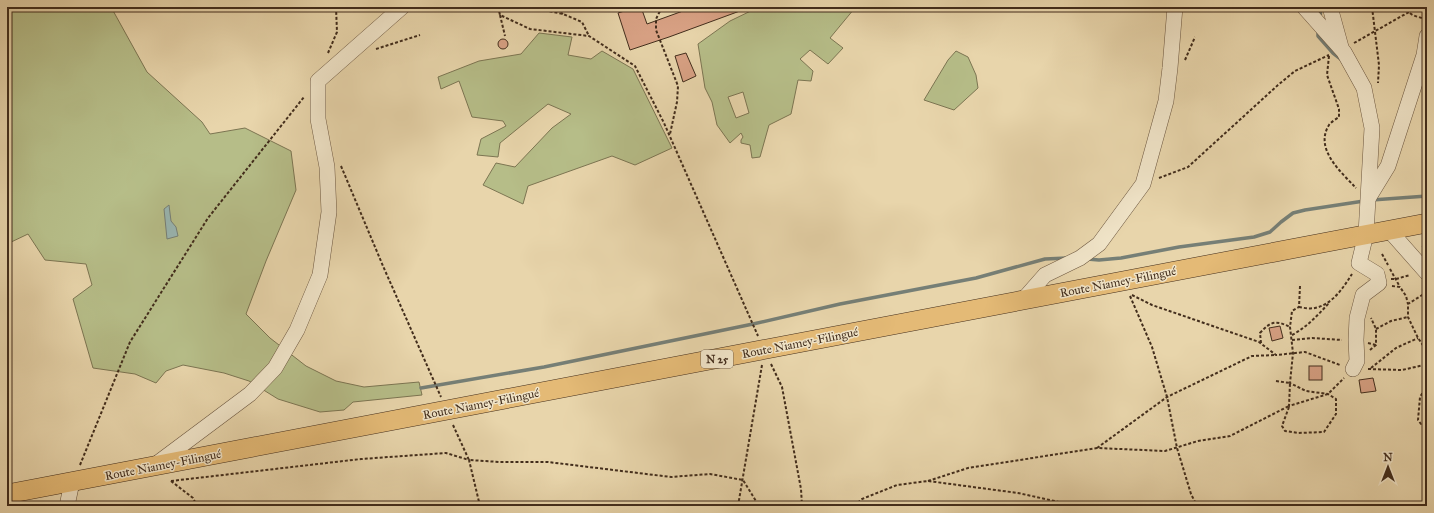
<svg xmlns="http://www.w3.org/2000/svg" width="1434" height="513" font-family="'IM FELL Great Primer',serif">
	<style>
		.green { fill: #b6bd88; stroke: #7c7552; fill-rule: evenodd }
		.water { fill: #99b6b2; stroke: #767f76 }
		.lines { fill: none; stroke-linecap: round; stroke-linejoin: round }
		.stream { stroke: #767f76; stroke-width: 3.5 }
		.building { fill: #d9a285; stroke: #422d1c }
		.minor-casing { stroke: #6c5740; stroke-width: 16 }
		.major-casing { stroke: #422d1c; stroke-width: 20 }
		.path { stroke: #422d1c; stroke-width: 2; stroke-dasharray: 3 2; stroke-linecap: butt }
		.minor { stroke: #f0e4c8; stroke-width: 15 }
		.major { stroke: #e4ba76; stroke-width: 19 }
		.labels { text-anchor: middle; stroke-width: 3; stroke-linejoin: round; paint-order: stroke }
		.shield { fill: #f0e4c8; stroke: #766450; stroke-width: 1 }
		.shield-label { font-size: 11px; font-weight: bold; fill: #422d1c }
		.street-label { font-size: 12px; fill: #422d1c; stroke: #f0e4c8 }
	</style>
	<rect width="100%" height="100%" fill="#e8d5ab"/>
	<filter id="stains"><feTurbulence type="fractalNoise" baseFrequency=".005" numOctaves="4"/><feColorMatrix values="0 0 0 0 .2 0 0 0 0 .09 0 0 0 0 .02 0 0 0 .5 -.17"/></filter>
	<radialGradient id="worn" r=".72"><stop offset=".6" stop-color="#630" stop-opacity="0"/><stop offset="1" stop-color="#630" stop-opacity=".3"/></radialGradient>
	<!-- green -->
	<g class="green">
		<path d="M7 7H111L147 72 202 122 210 134 245 128 291 151 296 190 266 261 246 314 270 338 306 366 336 381 364 387 419 382 422 395 353 402 344 410 320 412 278 399 249 381 224 373 183 365 166 371 156 383 135 374 93 368 73 299 92 285 86 264 45 260 28 234 7 244Z"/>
		<path d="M759 7H863L854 9 830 38 843 48 828 64 810 50 800 59 813 71 811 81 798 80 791 114 769 125 760 157 752 158 750 145 741 143V140L743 137 741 133 730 143 717 125 712 102 705 88 698 44 730 21ZM743 92 749 113 736 118 728 97Z"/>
		<path d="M539 33 572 37 568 55 591 59 602 51 633 69 672 148 635 165 612 156 528 186 523 204 483 185 496 163 515 167 552 128 571 114 548 104 500 143 498 157 477 155 481 139 506 126 503 121 472 117 459 81 441 89 438 77 479 61 521 54Z"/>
		<path d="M956 51 968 57 976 75 978 88 954 110 924 100 948 60Z"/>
	</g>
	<!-- water -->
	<path class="water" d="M169 205 171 221 176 227 178 236 167 239 164 209Z"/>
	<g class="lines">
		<!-- stream -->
		<g class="stream">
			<path d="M1320 18 1321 7"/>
			<path d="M1318 30V36L1333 53 1342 60"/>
			<path d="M1372 200 1427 196"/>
			<path d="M1087 259 1099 260 1121 258 1179 247 1254 237 1270 232 1281 222 1293 213 1305 210 1364 201"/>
			<path d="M421 388 544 367 753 324 840 304 976 278 1045 259 1067 258"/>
		</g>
	</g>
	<!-- building -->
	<g class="building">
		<path d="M637 7H641L647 24 694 7H747L748 8 669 37 630 50 618 13Z"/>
		<circle cx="503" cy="44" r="5"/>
		<path d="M686 53 696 76 683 82 675 56Z"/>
		<path d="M1280 326 1283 338 1272 341 1269 328Z"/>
		<rect x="1309" y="366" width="13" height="14"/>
		<path d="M1373 378 1376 391 1361 393 1359 380Z"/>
	</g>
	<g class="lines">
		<!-- minor casing -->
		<g class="minor-casing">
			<g id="minor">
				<path d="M1304 7 1344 52 1364 88 1372 128 1366 234 1359 263 1377 274 1379 283 1363 295 1357 318 1356 340 1357 361 1353 369"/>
				<path d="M1330 7 1341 47"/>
				<path d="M1369 197 1388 166 1424 55 1427 36"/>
				<path d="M1389 230 1427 273"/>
				<path d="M1023 300 1045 275 1080 258 1099 244 1143 184 1166 101 1170 68 1175 7"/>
				<path d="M155 465 250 394 275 368 297 330 320 275 329 212 327 167 318 119V81L402 7"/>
				<path d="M67 506 72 482"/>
			</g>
		</g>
		<!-- major casing -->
		<g class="major-casing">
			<path id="major" d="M7 494 1427 223"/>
		</g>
		<!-- path -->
		<g class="path">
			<path d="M498 7 500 15 530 29 589 36 635 66 664 123 758 336"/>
			<path d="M530 7 563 14 582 22 589 36"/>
			<path d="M553 7 563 14"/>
			<path d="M662 7 656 19V30L678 86 677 102 670 134"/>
			<path d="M1372 7 1379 65 1378 83"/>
			<path d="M1410 13C1415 18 1423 16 1427 22"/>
			<path d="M500 15 505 36"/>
			<path d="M1354 43 1409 12 1410 7"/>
			<path d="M376 49 420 35"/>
			<path d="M328 53 337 32 336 7"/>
			<path d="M1329 56 1327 75 1339 109V117C1336 119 1331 122 1329 125 1314 149 1341 172 1356 188"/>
			<path d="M1185 60 1195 37"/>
			<path d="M341 166 383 266 441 397"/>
			<path d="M1159 178 1188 167 1278 85 1295 71 1329 55"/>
			<path d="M1422 247 1427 246"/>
			<path d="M1382 254 1388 265"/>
			<path d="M1390 269 1400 287"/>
			<path d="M1391 279H1396L1410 275"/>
			<path d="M1392 286 1400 287 1406 296 1408 304"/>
			<path d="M1427 292 1408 304V317L1418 338 1427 351"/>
			<path d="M1132 295 1152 305 1259 342 1276 355 1305 352 1340 365"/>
			<path d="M1130 296 1152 347 1167 397 1177 448 1191 494 1197 506"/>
			<path d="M1299 307C1304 308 1310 309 1315 308 1333 304 1343 288 1352 274"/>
			<path d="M1376 329 1391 321 1408 317"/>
			<path d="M1292 335C1307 327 1318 315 1329 303"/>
			<path d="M1292 340 1312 338 1342 340"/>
			<path d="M1261 343 1260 333C1271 321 1276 320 1290 327"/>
			<path d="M1368 343 1376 345"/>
			<path d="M1370 350 1376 345V329L1371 318"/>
			<path d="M771 364 782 387 801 489 802 506"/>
			<path d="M1427 367 1424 365 1425 389 1427 394"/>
			<path d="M1371 368 1396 348 1418 338"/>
			<path d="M1368 369 1402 370 1424 365 1427 361"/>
			<path d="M1276 381 1290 383 1289 406 1328 394 1344 378"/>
			<path d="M1425 389 1420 397 1418 420 1421 424 1427 423"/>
			<path d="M1289 407 1282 426 1285 431 1298 433 1324 432 1336 414V399L1328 394 1306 391 1290 383 1293 353 1290 327 1292 311 1299 307 1300 286"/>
			<path d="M453 425 469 460 500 462H548L671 477 710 474 743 480 759 506"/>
			<path d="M1097 448 1167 397 1252 356 1275 355"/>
			<path d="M80 465 130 342 208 218 304 97"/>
			<path d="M171 481 361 459 446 453 469 460 480 506"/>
			<path d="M171 481 193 498 197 506"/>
			<path d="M928 481 968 468 1097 448 1165 451 1198 441 1230 436 1289 406"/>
			<path d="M738 506 762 365"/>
			<path d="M854 506 862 499 897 485 928 481 1018 493 1077 506"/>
		</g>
		<!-- minor -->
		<use href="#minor" class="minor"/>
		<!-- major -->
		<use href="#major" class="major"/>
	</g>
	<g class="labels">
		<!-- shield labels -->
		<rect class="shield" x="701" y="350" width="32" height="18" rx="3"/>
		<g class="shield-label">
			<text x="717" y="363">N 25</text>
		</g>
		<!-- street labels -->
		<g class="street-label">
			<text transform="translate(1118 282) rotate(-11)" y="4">Route Niamey-Filingué</text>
			<text transform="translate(800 343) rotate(-11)" y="4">Route Niamey-Filingué</text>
			<text transform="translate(481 404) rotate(-11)" y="4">Route Niamey-Filingué</text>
			<text transform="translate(163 465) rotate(-11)" y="4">Route Niamey-Filingué</text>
		</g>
	</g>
	<!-- margin -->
	<rect width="1434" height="513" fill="none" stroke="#e8d5ab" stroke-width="24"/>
	<rect x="8" y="8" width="1418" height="497" fill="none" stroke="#422d1c" stroke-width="2"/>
	<rect x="12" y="12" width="1410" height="489" fill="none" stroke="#422d1c"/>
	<!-- north arrow -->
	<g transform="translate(1388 467)" stroke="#f0e4c8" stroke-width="3" paint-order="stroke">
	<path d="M0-3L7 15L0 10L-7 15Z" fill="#422d1c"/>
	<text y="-6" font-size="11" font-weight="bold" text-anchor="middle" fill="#422d1c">N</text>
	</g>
	<rect width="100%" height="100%" filter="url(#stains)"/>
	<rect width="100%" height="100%" fill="url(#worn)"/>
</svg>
